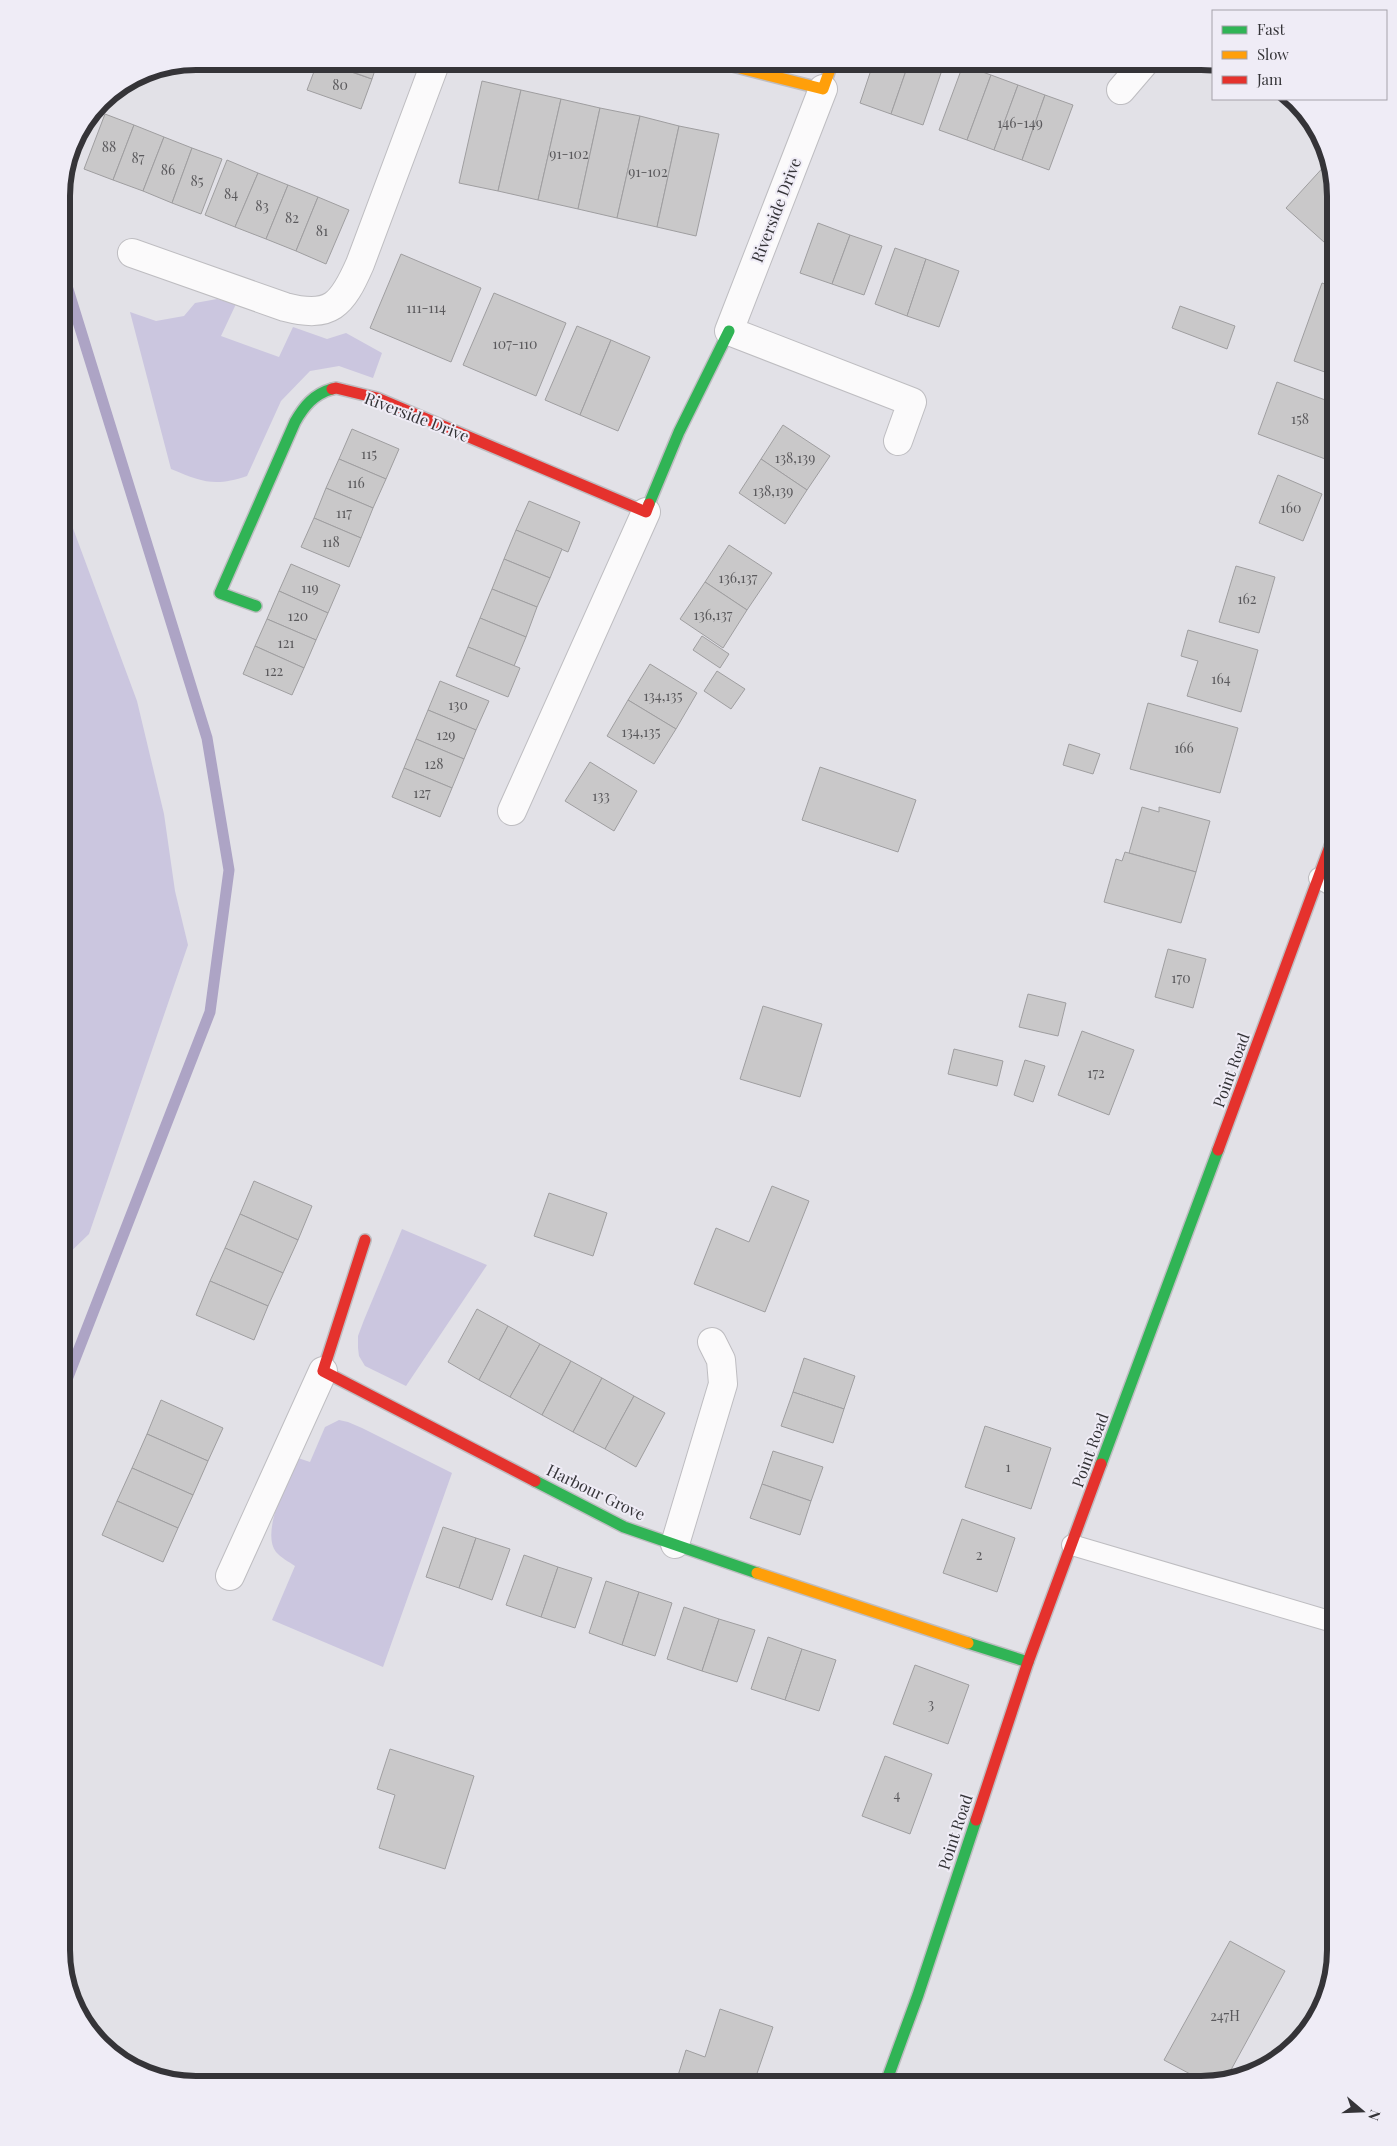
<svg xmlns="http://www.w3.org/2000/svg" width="1397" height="2146" font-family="'Playfair Display',serif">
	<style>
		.green { fill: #cbc6df }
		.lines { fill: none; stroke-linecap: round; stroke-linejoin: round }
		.stream { stroke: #ada4c5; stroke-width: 11 }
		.building { fill: #c9c8c9; stroke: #9f9ea0 }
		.lane-casing { stroke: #bebdc1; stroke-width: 22 }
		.street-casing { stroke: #bebdc1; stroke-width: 30 }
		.fast-casing { stroke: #bebdc1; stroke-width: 14 }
		.slow-casing { stroke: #bebdc1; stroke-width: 14 }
		.jam-casing { stroke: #bebdc1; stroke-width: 14 }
		.lane { stroke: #fbfafb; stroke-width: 20 }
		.street { stroke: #fbfafb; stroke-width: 28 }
		.fast { stroke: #30b455; stroke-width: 11 }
		.slow { stroke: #ff9f0a; stroke-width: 11 }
		.jam { stroke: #e5322d; stroke-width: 11 }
		.labels { text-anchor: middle; stroke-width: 4; stroke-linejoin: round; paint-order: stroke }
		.number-label { font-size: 14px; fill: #5a595c }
		.street-label { font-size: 16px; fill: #353438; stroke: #efecf6 }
		.rim { fill: none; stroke: #353438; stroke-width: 6 }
	</style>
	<rect width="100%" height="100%" fill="#e2e1e7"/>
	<!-- green -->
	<g class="green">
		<path d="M217 299 236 304 221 336 279 357 293 327 327 339 346 333 382 353 373 378 339 366 310 371 281 401 247 476C215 487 202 482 171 469L130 312 156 321 184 316 195 303Z"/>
		<path d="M61 496 137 701 164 814 175 891 188 945 89 1234 61 1261Z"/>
		<path d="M402 1229 487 1265 406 1386 365 1366 359 1356 358 1348V1336L364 1320Z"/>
		<path d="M339 1420 348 1422 362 1428 452 1473 383 1667 272 1620 295 1566C289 1562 280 1557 276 1552 260 1531 289 1478 298 1458L310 1462 325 1427Z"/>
	</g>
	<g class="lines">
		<!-- stream -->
		<path class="stream" d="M61 1395 210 1012 229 870 207 738 62 270"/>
	</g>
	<!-- building -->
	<g class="building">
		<path d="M318 61 372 79 361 109 307 90Z"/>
		<path d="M322 61H378L372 79Z"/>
		<path d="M874 61 909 62 891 114 860 103Z"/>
		<path d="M909 62 941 73 923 125 891 114Z"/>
		<path d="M963 65 991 75 967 140 939 130Z"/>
		<path d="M991 75 1018 85 994 150 967 140Z"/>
		<path d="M482 81 521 90 498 191 459 183Z"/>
		<path d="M1018 85 1045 95 1022 160 994 150Z"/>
		<path d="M521 90 561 99 538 200 498 191Z"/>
		<path d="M1045 95 1073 105 1049 170 1022 160Z"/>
		<path d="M561 99 600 108 578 209 538 200Z"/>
		<path d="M600 108 640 116 617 218 578 209Z"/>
		<path d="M105 114 134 125 113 180 84 169Z"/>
		<path d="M640 116 679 126 657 227 617 218Z"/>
		<path d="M134 125 164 137 143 191 113 180Z"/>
		<path d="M679 126 719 134 696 236 657 227Z"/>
		<path d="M164 137 192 148 172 203 143 191Z"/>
		<path d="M192 148 222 159 201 214 172 203Z"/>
		<path d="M227 160 258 173 235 227 205 215Z"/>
		<path d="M1328 162 1336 196V249L1334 251 1286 208Z"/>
		<path d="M258 173 288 185 266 239 235 227Z"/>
		<path d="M288 185 318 197 296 251 266 239Z"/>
		<path d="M318 197 349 210 326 264 296 251Z"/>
		<path d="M818 223 850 235 832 284 800 273Z"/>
		<path d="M850 235 882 246 864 295 832 284Z"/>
		<path d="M895 248 926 259 907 316 875 304Z"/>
		<path d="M401 254 481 288 451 362 370 328Z"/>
		<path d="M926 259 959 271 939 327 907 316Z"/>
		<path d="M1322 283 1336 288V376L1294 361Z"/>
		<path d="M494 293 566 323 536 396 463 365Z"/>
		<path d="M1180 306 1235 326 1227 349 1172 328Z"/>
		<path d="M577 326 611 340 580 415 545 400Z"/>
		<path d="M611 340 650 357 618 431 580 415Z"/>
		<path d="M1277 382 1336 404V463L1258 434Z"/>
		<path d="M783 425 830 456 807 490 761 459Z"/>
		<path d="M352 429 399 449 386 479 339 459Z"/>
		<path d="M339 459 386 479 373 508 326 488Z"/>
		<path d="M761 459 807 490 785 524 739 493Z"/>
		<path d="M1278 475 1322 494 1303 541 1259 523Z"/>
		<path d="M326 488 373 508 361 538 314 518Z"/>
		<path d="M529 501 580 522 568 552 516 530Z"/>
		<path d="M314 518 361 538 349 567 301 547Z"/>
		<path d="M516 530 562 549 550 578 504 559Z"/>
		<path d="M729 545 772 573 747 610 705 582Z"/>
		<path d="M504 559 550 578 537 607 492 589Z"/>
		<path d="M291 564 340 585 328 613 279 591Z"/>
		<path d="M1236 566 1275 577 1259 633 1219 622Z"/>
		<path d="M705 582 747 610 723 648 680 619Z"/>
		<path d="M492 589 537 607 526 637 480 618Z"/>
		<path d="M279 591 328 613 316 640 267 619Z"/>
		<path d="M480 618 526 637 514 666 468 647Z"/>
		<path d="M267 619 316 640 304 668 255 646Z"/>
		<path d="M1188 630 1258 650 1241 712 1187 696 1198 661 1181 656Z"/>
		<path d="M702 636 729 654 720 668 693 650Z"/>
		<path d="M255 646 304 668 292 695 243 674Z"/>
		<path d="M468 647 520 668 508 697 456 676Z"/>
		<path d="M650 664 697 693 676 729 628 700Z"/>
		<path d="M717 671 745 689 731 709 704 691Z"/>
		<path d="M440 681 489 701 476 730 428 710Z"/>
		<path d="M628 700 676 729 654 764 607 736Z"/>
		<path d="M1148 703 1238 728 1220 793 1130 769Z"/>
		<path d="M428 710 476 730 464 759 416 739Z"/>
		<path d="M416 739 464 759 452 788 404 768Z"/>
		<path d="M1069 744 1100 754 1093 774 1063 765Z"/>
		<path d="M590 762 637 791 614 831 565 801Z"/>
		<path d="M820 767 916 800 898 852 802 820Z"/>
		<path d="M404 768 452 788 440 817 392 797Z"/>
		<path d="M1142 807 1159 812V807L1210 821 1196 872 1129 853Z"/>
		<path d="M1125 852 1196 872 1181 923 1104 902 1116 859 1122 861Z"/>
		<path d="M1168 949 1206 959 1193 1008 1155 997Z"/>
		<path d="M1028 994 1066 1003 1058 1036 1019 1027Z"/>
		<path d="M763 1006 822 1024 800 1097 740 1079Z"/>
		<path d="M1082 1031 1134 1050 1109 1115 1058 1095Z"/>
		<path d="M954 1049 1003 1061 997 1086 948 1074Z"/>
		<path d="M1025 1060 1045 1066 1033 1102 1014 1095Z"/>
		<path d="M254 1181 312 1206 298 1240 240 1214Z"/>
		<path d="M772 1186 809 1201 765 1312 694 1284 716 1228 749 1242Z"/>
		<path d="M549 1193 607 1213 593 1256 534 1236Z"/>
		<path d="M240 1214 298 1240 283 1273 225 1248Z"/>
		<path d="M225 1248 283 1273 268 1306 210 1281Z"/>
		<path d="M210 1281 268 1306 254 1340 196 1315Z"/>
		<path d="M477 1309 508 1326 479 1380 448 1362Z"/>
		<path d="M508 1326 540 1344 510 1397 479 1380Z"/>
		<path d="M540 1344 571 1361 542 1415 510 1397Z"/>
		<path d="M804 1358 855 1376 844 1409 793 1392Z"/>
		<path d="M571 1361 602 1378 573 1432 542 1415Z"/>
		<path d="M602 1378 634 1396 605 1449 573 1432Z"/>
		<path d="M793 1392 844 1409 833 1443 781 1426Z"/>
		<path d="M634 1396 665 1413 636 1467 605 1449Z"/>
		<path d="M161 1400 223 1428 208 1461 147 1434Z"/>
		<path d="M985 1426 1051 1448 1031 1509 965 1487Z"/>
		<path d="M147 1434 208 1461 193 1495 132 1468Z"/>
		<path d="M773 1451 823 1467 811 1501 762 1484Z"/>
		<path d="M132 1468 193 1495 178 1528 117 1501Z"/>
		<path d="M762 1484 811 1501 800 1535 750 1518Z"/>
		<path d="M117 1501 178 1528 163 1562 102 1535Z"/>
		<path d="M962 1519 1015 1538 997 1592 943 1573Z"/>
		<path d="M443 1527 476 1538 459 1588 426 1577Z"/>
		<path d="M476 1538 510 1549 492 1600 459 1588Z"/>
		<path d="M524 1555 558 1567 541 1617 506 1605Z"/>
		<path d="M558 1567 592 1578 575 1628 541 1617Z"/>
		<path d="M606 1581 639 1592 622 1645 589 1633Z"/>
		<path d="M639 1592 672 1603 655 1656 622 1645Z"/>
		<path d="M684 1607 719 1619 702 1671 667 1659Z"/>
		<path d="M719 1619 755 1630 737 1682 702 1671Z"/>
		<path d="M768 1637 802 1649 785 1700 751 1689Z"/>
		<path d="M802 1649 836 1660 819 1711 785 1700Z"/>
		<path d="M915 1665 969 1685 948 1744 893 1724Z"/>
		<path d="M390 1749 474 1776 445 1869 379 1848 395 1795 377 1789Z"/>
		<path d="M885 1756 932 1774 910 1834 862 1816Z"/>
		<path d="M1230 1941 1285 1971 1226 2079 1207 2083 1164 2060Z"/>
		<path d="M720 2009 773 2027 753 2085H675L686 2050 705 2057Z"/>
	</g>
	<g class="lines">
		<!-- lane casing -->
		<g class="lane-casing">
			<g id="lane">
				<path d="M1319 878 1336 888"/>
				<path d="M1072 1545 1336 1623"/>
			</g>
		</g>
		<!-- street casing -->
		<g class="street-casing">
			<g id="street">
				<path d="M823 89 729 331 912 402 898 441"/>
				<path d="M1121 90 1145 62"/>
				<path d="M132 253 285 307C331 319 342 305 360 264L436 61"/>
				<path d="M512 811 646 512"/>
				<path d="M675 1544 723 1384 721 1360 712 1342"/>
				<path d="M230 1576 323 1371"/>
			</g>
		</g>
		<!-- fast casing -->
		<g class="fast-casing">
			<g id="fast">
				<path d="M649 504 679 432 729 331"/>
				<path d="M256 606 220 593 295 422C304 406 314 394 332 389"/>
				<path d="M1101 1464 1218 1150"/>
				<path d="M535 1481 624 1527 757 1573"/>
				<path d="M968 1643 1028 1662"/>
				<path d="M885 2085 918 1995 976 1820"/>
			</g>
		</g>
		<!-- slow casing -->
		<g class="slow-casing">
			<g id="slow">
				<path d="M713 61 823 89 833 61"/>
				<path d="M757 1573 968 1643"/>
			</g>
		</g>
		<!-- jam casing -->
		<g class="jam-casing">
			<g id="jam">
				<path d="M332 389 336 388 377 398 646 512 649 504"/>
				<path d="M1218 1150 1336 830"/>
				<path d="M365 1240 323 1371 535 1481"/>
				<path d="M976 1820 1028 1662 1101 1464"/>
			</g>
		</g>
		<!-- lane -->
		<use href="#lane" class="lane"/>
		<!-- street -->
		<use href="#street" class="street"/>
		<!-- fast -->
		<use href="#fast" class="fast"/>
		<!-- slow -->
		<use href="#slow" class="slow"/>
		<!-- jam -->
		<use href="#jam" class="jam"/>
	</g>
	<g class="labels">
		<!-- number labels -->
		<g class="number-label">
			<text x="340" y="90">80</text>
			<text x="1020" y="128">146-149</text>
			<text x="109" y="152">88</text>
			<text x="569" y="159">91-102</text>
			<text x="138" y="163">87</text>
			<text x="168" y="175">86</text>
			<text x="648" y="177">91-102</text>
			<text x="197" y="186">85</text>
			<text x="231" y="199">84</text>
			<text x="262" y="211">83</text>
			<text x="292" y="223">82</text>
			<text x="322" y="236">81</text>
			<text x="426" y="313">111-114</text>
			<text x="515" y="349">107-110</text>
			<text x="1300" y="424">158</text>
			<text x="369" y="459">115</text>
			<text x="795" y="463">138,139</text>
			<text x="356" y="488">116</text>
			<text x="773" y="496">138,139</text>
			<text x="1291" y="513">160</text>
			<text x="344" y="518">117</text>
			<text x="331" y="547">118</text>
			<text x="738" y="583">136,137</text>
			<text x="310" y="593">119</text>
			<text x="1247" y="604">162</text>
			<text x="713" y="620">136,137</text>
			<text x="298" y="621">120</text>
			<text x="286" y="648">121</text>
			<text x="274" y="676">122</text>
			<text x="1221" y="684">164</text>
			<text x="663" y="701">134,135</text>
			<text x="458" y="710">130</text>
			<text x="641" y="737">134,135</text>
			<text x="446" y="740">129</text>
			<text x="1184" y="753">166</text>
			<text x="434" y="769">128</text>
			<text x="422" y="798">127</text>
			<text x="601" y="801">133</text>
			<text x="1181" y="983">170</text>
			<text x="1096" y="1078">172</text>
			<text x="1008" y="1472">1</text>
			<text x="979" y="1560">2</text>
			<text x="931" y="1709">3</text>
			<text x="897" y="1800">4</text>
			<text x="1225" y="2021">247H</text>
		</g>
		<!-- street labels -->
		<g class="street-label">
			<text transform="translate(776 210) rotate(-69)" y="6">Riverside Drive</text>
			<text transform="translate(417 417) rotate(21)" y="6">Riverside Drive</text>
			<text transform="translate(1231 1070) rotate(-70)" y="6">Point Road</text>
			<text transform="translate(1090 1450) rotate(-70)" y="6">Point Road</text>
			<text transform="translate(596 1492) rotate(26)" y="6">Harbour Grove</text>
			<text transform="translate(955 1832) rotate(-72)" y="6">Point Road</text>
		</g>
	</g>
	<!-- crop -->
	<path d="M0 0H1397V2146H0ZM196 70H1201A126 126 0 0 1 1327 196V1950A126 126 0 0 1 1201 2076H196A126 126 0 0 1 70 1950V196A126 126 0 0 1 196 70Z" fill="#efecf6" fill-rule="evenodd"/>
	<path class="rim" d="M196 70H1201A126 126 0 0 1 1327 196V1950A126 126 0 0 1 1201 2076H196A126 126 0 0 1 70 1950V196A126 126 0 0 1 196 70Z"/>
	<!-- legend -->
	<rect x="1212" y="10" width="175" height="90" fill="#efecf6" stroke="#a5a2aa"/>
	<rect x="1222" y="26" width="25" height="8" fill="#30b455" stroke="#a5a2aa"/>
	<text x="1257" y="35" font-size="15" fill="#353438">Fast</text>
	<rect x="1222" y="51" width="25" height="8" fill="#ff9f0a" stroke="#a5a2aa"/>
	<text x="1257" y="60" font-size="15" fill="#353438">Slow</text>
	<rect x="1222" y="76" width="25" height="8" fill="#e5322d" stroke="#a5a2aa"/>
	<text x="1257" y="85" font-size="15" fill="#353438">Jam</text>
	<!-- north arrow -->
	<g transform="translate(1362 2111) rotate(109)" stroke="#efecf6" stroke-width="4" paint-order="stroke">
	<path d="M0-4L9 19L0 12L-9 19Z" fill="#353438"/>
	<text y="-8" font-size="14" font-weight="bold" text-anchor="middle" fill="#353438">N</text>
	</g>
</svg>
